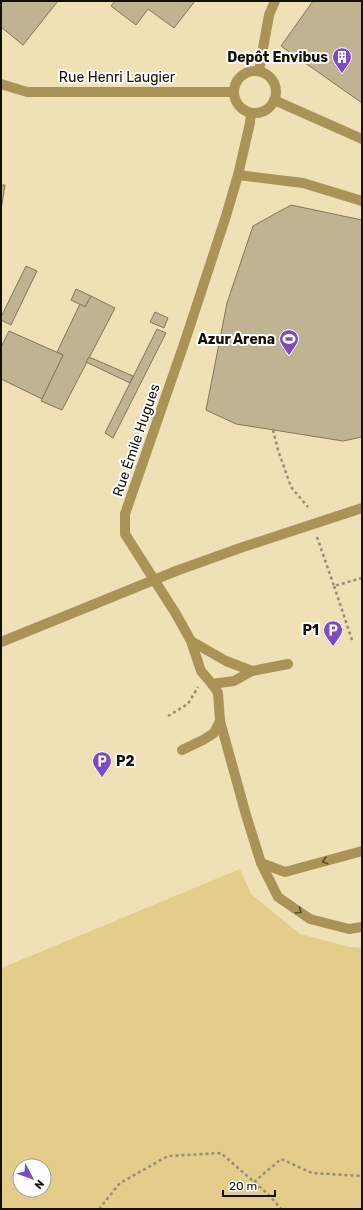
<svg xmlns="http://www.w3.org/2000/svg" width="363" height="1210" font-family="Rubik,sans-serif">
	<style>
		.built { fill: #f0e0b6; fill-rule: evenodd }
		.green { fill: #e4cc8a; fill-rule: evenodd }
		.building { fill: #bfb392; stroke: #827758 }
		.lines { fill: none; stroke-linecap: round; stroke-linejoin: round }
		.path { stroke: #968d75; stroke-width: 2.5; stroke-dasharray: 3 3; stroke-linecap: butt }
		.minor { stroke: #aa9357; stroke-width: 10 }
		.oneway { stroke: #584b2a }
		.labels { text-anchor: middle; stroke-width: 4; stroke-linejoin: round; paint-order: stroke }
		.poi-label { font-size: 14px; font-weight: bold; fill: #141005; stroke: #fff; text-anchor: end }
		.street-label { font-size: 14px; fill: #141005; stroke: #fff }
	</style>
	<rect width="100%" height="100%" fill="#f6e9c7"/>
	<!-- built -->
	<path class="built" d="M1 1H362V1209H1ZM20 1166H44V1190H20Z"/>
	<!-- green -->
	<path class="green" d="M240 869 251 894 300 934 350 947 362 948V1209H1V970L4 967ZM20 1166H44V1190H20Z"/>
	<!-- building -->
	<g class="building">
		<path d="M1 1H58L23 45 1 27Z"/>
		<path d="M115 1H195L174 28 148 9 136 25 111 6Z"/>
		<path d="M313 1H362V103L281 46Z"/>
		<path d="M1 185H5L1 210Z"/>
		<path d="M291 205 362 220V437L343 441 236 424 206 410 227 303 253 226Z"/>
		<path d="M26 266 37 271 11 325 1 320V317Z"/>
		<path d="M76 289 91 296 85 307 71 300Z"/>
		<path d="M91 296 115 308 62 410 41 401 63 355 57 352 80 304 85 307Z"/>
		<path d="M155 312 168 318 164 328 150 322Z"/>
		<path d="M157 329 166 333 113 438 105 433Z"/>
		<path d="M9 331 63 355 42 399 1 379V347Z"/>
		<path d="M89 357 133 376 130 383 86 362Z"/>
	</g>
	<g class="lines">
		<!-- path -->
		<g class="path">
			<path d="M273 430 278 450 291 487 308 507"/>
			<path d="M317 537 334 586 362 578"/>
			<path d="M334 586 353 643"/>
			<path d="M168 716 188 704 198 687"/>
			<path d="M254 1182 281 1159 312 1173 362 1176"/>
			<path d="M99 1209 120 1183 168 1156 221 1153 269 1195 281 1209"/>
		</g>
		<!-- minor -->
		<g class="minor">
			<path d="M259 71 269 15 275 1"/>
			<circle cx="255" cy="92" r="21"/>
			<path d="M1 84 27 92H234"/>
			<path d="M274 100 362 139"/>
			<path d="M251 113 250 123 238 175 226 216 186 338 125 514V534L176 614 191 641 201 671 212 684 234 681 252 671 288 664"/>
			<path d="M238 175 303 183 362 201"/>
			<path d="M191 641 226 661 252 671"/>
			<path d="M1 642 176 571 243 547 362 508"/>
			<path d="M220 721 246 815 261 863"/>
			<path d="M182 750 203 740 214 733 220 721 218 693 212 684"/>
			<path d="M362 851 285 872 261 863 278 897 310 919 349 929 362 927"/>
		</g>
	</g>
	<!-- one-way arrows -->
	<defs><path id="oneway-chevron" d="M-2-3.5L2.5 0L-2 3.5" fill="none" stroke-width="1.6" stroke-linecap="round" stroke-linejoin="round"/></defs>
	<g class="oneway">
		<use href="#oneway-chevron" transform="translate(325 861) rotate(165)"/>
		<use href="#oneway-chevron" transform="translate(299 911) rotate(35)"/>
	</g>
	<!-- icons -->
	<defs>
		<g id="building-pin" transform="scale(1)"><path d="M0 17L-7.5 6A9.5 9.5 0 1 1 7.5 6Z" fill="#7e4bc3" stroke="#fff"/><path d="M-4-6H4V6H1V3H-1V6H-4ZM-2.5-4.3h1.7v1.8h-1.7ZM.8-4.3h1.7v1.8H.8ZM-2.5-1h1.7V.8h-1.7ZM.8-1h1.7V.8H.8Z" fill="#fff"/></g>
		<g id="stadium-pin" transform="scale(1)"><path d="M0 17L-7.5 6A9.5 9.5 0 1 1 7.5 6Z" fill="#7e4bc3" stroke="#fff"/><path d="M0-5a6.5 5 0 1 0 0 10a6.5 5 0 1 0 0-10ZM-3.5-1.8h7v3.6h-7Z" fill="#fff"/></g>
		<g id="parking-pin" transform="scale(1)"><path d="M0 17L-7.5 6A9.5 9.5 0 1 1 7.5 6Z" fill="#7e4bc3" stroke="#fff"/><path d="M-3.5-5.5H1a3.5 3.5 0 0 1 0 7H-1V5.5H-3.5ZM-1-3.4V-.6H.8a1.4 1.4 0 0 0 0-2.8Z" fill="#fff"/></g>
	</defs>
	<g fill-rule="evenodd">
		<use href="#building-pin" x="342" y="57"/>
		<use href="#stadium-pin" x="289" y="339"/>
		<use href="#parking-pin" x="333" y="630"/>
		<use href="#parking-pin" x="102" y="761"/>
	</g>
	<g class="labels">
		<!-- poi labels -->
		<g class="poi-label">
			<text x="328" y="62">Depôt Envibus</text>
			<text x="275" y="344">Azur Arena</text>
			<text x="319" y="635">P1</text>
			<text x="116" y="766" text-anchor="start">P2</text>
		</g>
		<!-- street labels -->
		<g class="street-label">
			<text x="117" y="82">Rue Henri Laugier</text>
			<text transform="translate(136 440) rotate(-71)" y="5">Rue Émile Hugues</text>
		</g>
	</g>
	<!-- border -->
	<rect width="363" height="1210" fill="none" stroke="#141005" stroke-width="4"/>
	<!-- north arrow -->
	<g transform="translate(32 1178) rotate(131)"><circle r="19" fill="#ffffff" stroke="#a19f9b"/>
	<path d="M0-3L7 15L0 10L-7 15Z" fill="#7e4bc3"/>
	<text y="-6" font-size="11" font-weight="bold" text-anchor="middle" fill="#141005">N</text>
	</g>
	<!-- scale -->
	<path d="M223 1190v6h52v-6" fill="none" stroke="#141005" stroke-width="2"/>
	<text x="229" y="1190" font-size="12" fill="#141005" stroke="#ffffff" stroke-width="3" paint-order="stroke">20 m</text>
</svg>
